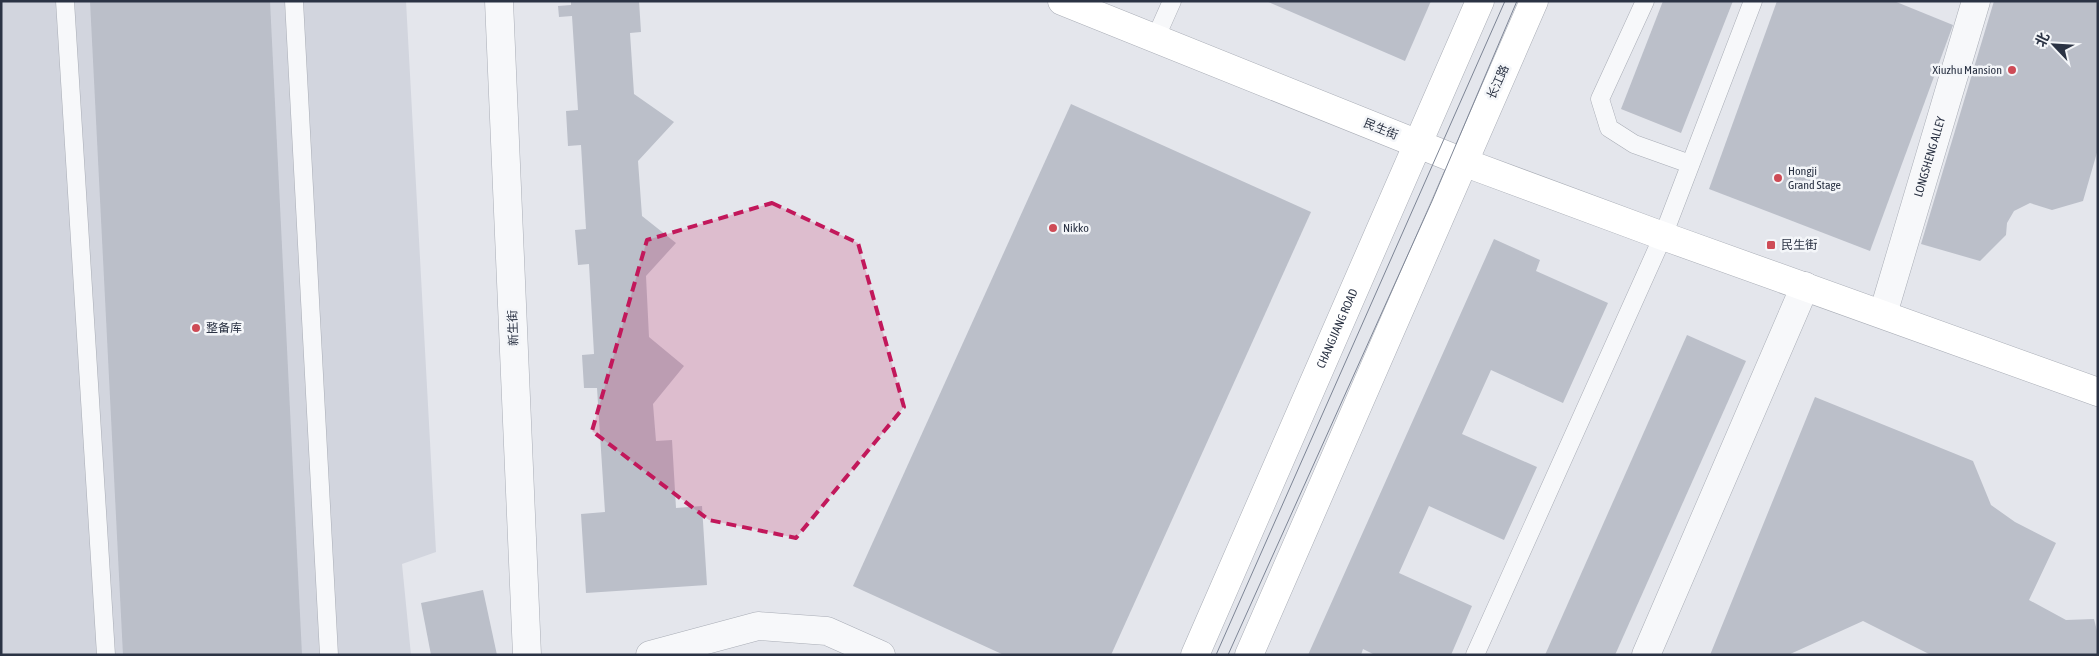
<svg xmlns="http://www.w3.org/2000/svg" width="2099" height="656" font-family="'Asap Condensed','Noto Sans SC',sans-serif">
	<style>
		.built { fill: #d2d5de }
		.building { fill: #bbbfc9 }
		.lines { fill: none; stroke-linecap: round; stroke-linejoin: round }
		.service-casing { stroke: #a9adb6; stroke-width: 19 }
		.minor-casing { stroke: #a9adb6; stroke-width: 29 }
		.tertiary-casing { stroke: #a9adb6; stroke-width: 29 }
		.secondary-casing { stroke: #a9adb6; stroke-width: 29 }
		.service { stroke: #f7f8fa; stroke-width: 18 }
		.minor { stroke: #f7f8fa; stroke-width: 28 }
		.tertiary { stroke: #f7f8fa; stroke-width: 28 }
		.secondary { stroke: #fff; stroke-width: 28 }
		.tram { stroke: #7d8595; stroke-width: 1 }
		.marked { fill: #c2185b; fill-opacity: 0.2; stroke: #c2185b; stroke-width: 4; stroke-dasharray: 10 6; stroke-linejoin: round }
		.poi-dot { fill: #ce4b56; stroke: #f4f6f9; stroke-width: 2 }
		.labels { text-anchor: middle; stroke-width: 5; stroke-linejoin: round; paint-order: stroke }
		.poi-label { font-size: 12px; fill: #2b3344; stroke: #f4f6f9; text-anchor: start }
		.street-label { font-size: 12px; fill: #2b3344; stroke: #f4f6f9 }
	</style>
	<rect width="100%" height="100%" fill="#e4e6ec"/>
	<!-- built -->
	<path class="built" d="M1 1H406L436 552 402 564 411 655H1Z"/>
	<!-- building -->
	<g class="building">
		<path d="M90 1H270L302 655H123Z"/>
		<path d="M571 1H639L641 32 630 33 634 94 674 122 638 161 642 216 676 243 646 276 649 337 684 366 653 404 656 441 672 440 676 508 702 506 707 585 586 593 581 514 605 512 597 388H584L582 355 594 354 589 264 578 265 575 230 586 229 581 145 568 146 566 111 578 110 572 16 559 17 558 6 571 5Z"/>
		<path d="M1266 1H1431L1405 61Z"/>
		<path d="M1663 1H1733L1681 133 1621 109Z"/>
		<path d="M1777 1H1894L1953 25 1870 251 1709 189Z"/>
		<path d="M1994 1H2098V149L2083 201 2052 210 2030 203 2014 211 2007 223 2006 235 1980 261 1921 244Z"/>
		<path d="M1071 104 1311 212 1111 655H1004L853 586Z"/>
		<path d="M1494 239 1540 260 1536 271 1608 303 1563 403 1491 370 1462 434 1537 467 1504 540 1429 506 1399 573 1472 606 1451 655H1375L1363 649 1361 655H1308Z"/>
		<path d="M1687 335 1746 361 1615 655H1545Z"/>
		<path d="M1815 397 1973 461 1991 505 2015 522 2056 543 2029 600 2066 620 2094 619 2098 635V655H1931L1863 621 1788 655H1710Z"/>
		<path d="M483 590 497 655H431L421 603Z"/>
	</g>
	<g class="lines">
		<!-- service casing -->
		<g class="service-casing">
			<g id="service">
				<path d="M65 1 106 655"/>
				<path d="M294 1 329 655"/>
				<path d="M1645 1 1600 99 1609 128 1634 144 1690 164"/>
				<path d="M1156 37 1172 1"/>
				<path d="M1475 655 1663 236 1753 1"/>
			</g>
		</g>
		<!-- minor casing -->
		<g class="minor-casing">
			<g id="minor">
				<path id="s1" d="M1883 314 1976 1"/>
				<path d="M650 655 758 626 827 631 881 655"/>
				<path d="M1646 655 1805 286"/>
			</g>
		</g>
		<!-- tertiary casing -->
		<g class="tertiary-casing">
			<path id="tertiary" d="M499 1 527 655"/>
		</g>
		<!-- secondary casing -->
		<g class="secondary-casing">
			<g id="secondary">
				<path d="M1062 1 1463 162 1663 236 2098 392"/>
				<path id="s2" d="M1195 655 1480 1"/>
				<path d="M1249 655 1534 1"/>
			</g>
		</g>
		<!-- service -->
		<use href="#service" class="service"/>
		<!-- minor -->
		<use href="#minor" class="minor"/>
		<!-- tertiary -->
		<use href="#tertiary" class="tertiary"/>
		<!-- secondary -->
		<use href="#secondary" class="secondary"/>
		<!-- tram -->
		<g class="tram">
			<path d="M1216 655 1505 1"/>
			<path d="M1228 655 1432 201 1517 1"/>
		</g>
	</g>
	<!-- marked area -->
	<path class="marked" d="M772 203 858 243 904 407 796 538 709 520 592 431 647 240Z"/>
	<!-- markers -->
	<g class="poi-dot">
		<circle cx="2012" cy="70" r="5"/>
		<circle cx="1778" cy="178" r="5"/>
		<circle cx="1053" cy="228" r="5"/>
		<rect x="1766" y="240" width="10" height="10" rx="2.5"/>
		<circle cx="196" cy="328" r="5"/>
	</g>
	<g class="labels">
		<!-- poi labels -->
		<g class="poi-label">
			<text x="2002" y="74" text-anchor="end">Xiuzhu Mansion</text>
			<text x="1788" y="175">Hongji<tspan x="1788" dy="14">Grand Stage</tspan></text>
			<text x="1063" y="232">Nikko</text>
			<text x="1781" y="249">民生街</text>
			<text x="206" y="332">整备库</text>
		</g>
		<!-- street labels -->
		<g class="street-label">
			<text transform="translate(1498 82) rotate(-66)" y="4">长江路</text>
			<text transform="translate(1381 129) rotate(22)" y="4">民生街</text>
			<text dy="4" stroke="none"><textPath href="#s1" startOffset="164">LONGSHENG ALLEY</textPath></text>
			<text transform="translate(513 328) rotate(-92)" y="4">新生街</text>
			<text dy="4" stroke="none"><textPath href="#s2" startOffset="356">CHANGJIANG ROAD</textPath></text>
		</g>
	</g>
	<!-- border -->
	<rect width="2099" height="656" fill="none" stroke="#2b3344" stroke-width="5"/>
	<!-- north arrow -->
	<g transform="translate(2054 45) rotate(295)" stroke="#f4f6f9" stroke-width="4" paint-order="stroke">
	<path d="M0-4L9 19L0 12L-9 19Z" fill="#2b3344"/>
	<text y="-8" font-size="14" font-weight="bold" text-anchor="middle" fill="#2b3344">北</text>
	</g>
</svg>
